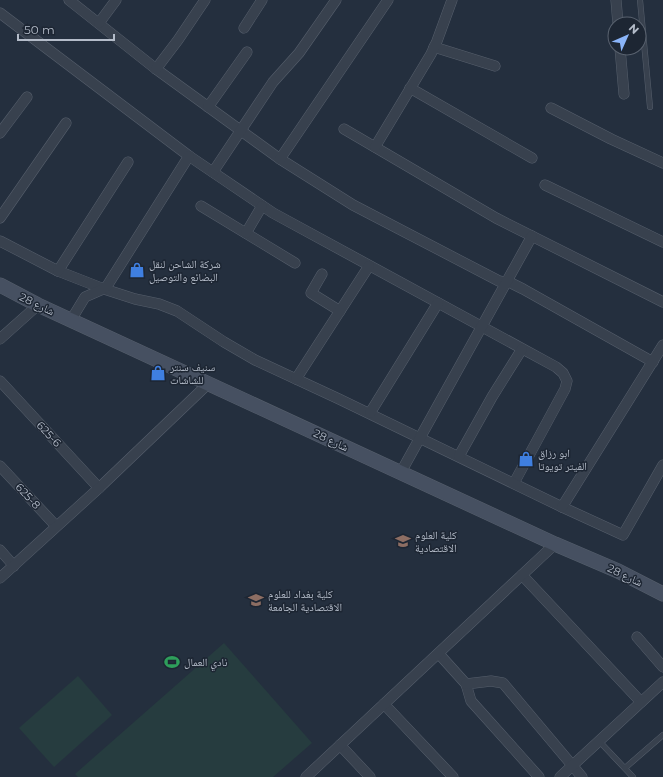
<svg xmlns="http://www.w3.org/2000/svg" width="663" height="777" font-family="Montserrat,'Noto Naskh Arabic',sans-serif">
	<style>
		.green { fill: #263c3f }
		.lines { fill: none; stroke-linecap: round; stroke-linejoin: round }
		.lane-casing { stroke: #565f6c; stroke-width: 6 }
		.street-casing { stroke: #565f6c; stroke-width: 11 }
		.secondary-casing { stroke: #565f6c; stroke-width: 15 }
		.lane { stroke: #38414e; stroke-width: 5 }
		.street { stroke: #38414e; stroke-width: 10 }
		.secondary { stroke: #465061; stroke-width: 14 }
		.labels { text-anchor: middle; stroke-width: 3; stroke-linejoin: round; paint-order: stroke }
		.poi-label { font-size: 11px; fill: #b4bcc9; stroke: #1d2633; text-anchor: start }
		.street-label { font-size: 11px; fill: #b4bcc9; stroke: #1d2633 }
	</style>
	<rect width="100%" height="100%" fill="#242f3e"/>
	<!-- green -->
	<g class="green">
		<path d="M224 643 312 743 273 777H78L75 774Z"/>
		<path d="M78 676 112 715 54 767 19 728Z"/>
	</g>
	<g class="lines">
		<!-- lane casing -->
		<g class="lane-casing">
			<g id="lane">
				<path d="M640 0 650 107"/>
				<path d="M599 741 633 777"/>
				<path d="M625 768 663 735"/>
			</g>
		</g>
		<!-- street casing -->
		<g class="street-casing">
			<g id="street">
				<path d="M69 0 156 69 280 159 353 205 499 281 511 283 523 289 653 362"/>
				<path d="M616 0 618 24"/>
				<path d="M0 13 189 156 273 213 556 367 563 373 567 381 565 389 514 483"/>
				<path d="M99 23 116 0"/>
				<path d="M244 28 262 0"/>
				<path d="M434 47 495 66"/>
				<path d="M620 48 624 94"/>
				<path d="M156 69 178 40 205 0"/>
				<path d="M410 88 532 158"/>
				<path d="M208 107 247 52"/>
				<path d="M551 108 611 139 663 163"/>
				<path d="M344 129 496 218 663 302"/>
				<path d="M0 133 27 97"/>
				<path d="M375 147 431 54 437 41 452 0"/>
				<path d="M280 159 388 0"/>
				<path d="M213 172 273 82 299 53 336 0"/>
				<path d="M545 185 663 242"/>
				<path d="M201 206 295 263"/>
				<path d="M0 218 66 123"/>
				<path d="M246 233 262 206"/>
				<path d="M0 241 58 271 104 289 135 299 159 304 177 311 224 342 255 360 339 399 562 507 623 535 663 465"/>
				<path d="M58 271 128 162"/>
				<path d="M322 274 311 293 340 311"/>
				<path d="M71 320 85 297 101 290 107 286 189 156"/>
				<path d="M0 339 38 305"/>
				<path d="M296 379 369 266"/>
				<path d="M0 381 99 488"/>
				<path d="M370 413 438 303"/>
				<path d="M459 456 492 397 522 349"/>
				<path d="M0 466 56 526"/>
				<path d="M401 472 532 236"/>
				<path d="M562 507 663 345"/>
				<path d="M0 550 14 566"/>
				<path d="M522 575 641 702"/>
				<path d="M0 578 99 488 209 383"/>
				<path d="M637 637 663 667"/>
				<path d="M439 654 466 684 471 701 539 777"/>
				<path d="M466 684 491 681 503 683 582 777"/>
				<path d="M384 704 453 777"/>
				<path d="M340 745 370 777"/>
				<path d="M306 777 555 544"/>
				<path d="M560 777 663 682"/>
			</g>
		</g>
		<!-- secondary casing -->
		<g class="secondary-casing">
			<path id="secondary" d="M0 285 38 305 555 544 618 571 663 594"/>
		</g>
		<!-- lane -->
		<use href="#lane" class="lane"/>
		<!-- street -->
		<use href="#street" class="street"/>
		<!-- secondary -->
		<use href="#secondary" class="secondary"/>
	</g>
	<!-- icons -->
	<defs>
		<g id="shop-bare" transform="scale(1.2)"><path d="M-5-2.5h2.3a2.7 3.5 0 0 1 5.4 0H5L5.5 6h-11ZM-1.5-2.5h3a1.5 2.3 0 0 0-3 0Z" fill="#3f7fe0" stroke="#1d2633" stroke-width="2.5" paint-order="stroke"/></g>
		<g id="university-bare" transform="scale(1.2)"><path d="M0-5L7-2L0 1L-7-2ZM-4 1L0 2.5L4 1V4Q0 6-4 4Z" fill="#8d6e63" stroke="#1d2633" stroke-width="2.5" paint-order="stroke"/></g>
		<g id="stadium-bare" transform="scale(1.2)"><path d="M0-5a6.5 5 0 1 0 0 10a6.5 5 0 1 0 0-10ZM-3.5-1.8h7v3.6h-7Z" fill="#2e9e5b" stroke="#1d2633" stroke-width="2.5" paint-order="stroke"/></g>
	</defs>
	<g fill-rule="evenodd">
		<use href="#shop-bare" x="137" y="270"/>
		<use href="#shop-bare" x="158" y="373"/>
		<use href="#shop-bare" x="526" y="459"/>
		<use href="#university-bare" x="403" y="541"/>
		<use href="#university-bare" x="256" y="600"/>
		<use href="#stadium-bare" x="172" y="662"/>
	</g>
	<g class="labels">
		<!-- poi labels -->
		<g class="poi-label">
			<text x="149" y="268">شركة الشاحن لنقل<tspan x="149" dy="13">البضائع والتوصيل</tspan></text>
			<text x="170" y="371">سنيف سنتر<tspan x="170" dy="13">للشاشات</tspan></text>
			<text x="538" y="457">ابو رزاق<tspan x="538" dy="13">الفيتر تويوتا</tspan></text>
			<text x="415" y="539">كلية العلوم<tspan x="415" dy="13">الاقتصادية</tspan></text>
			<text x="268" y="598">كلية بغداد للعلوم<tspan x="268" dy="13">الاقتصادية الجامعة</tspan></text>
			<text x="184" y="666">نادي العمال</text>
		</g>
		<!-- street labels -->
		<g class="street-label">
			<text transform="translate(37 304) rotate(26)" y="4">شارع 28</text>
			<text transform="translate(49 434) rotate(47)" y="4">625-6</text>
			<text transform="translate(331 440) rotate(25)" y="4">شارع 28</text>
			<text transform="translate(28 496) rotate(47)" y="4">625-8</text>
			<text transform="translate(625 575) rotate(25)" y="4">شارع 28</text>
		</g>
	</g>
	<!-- north arrow -->
	<g transform="translate(627 36) rotate(45)"><circle r="19" fill="#1d2633" stroke="#59626f"/>
	<path d="M0-3L7 15L0 10L-7 15Z" fill="#8ab4f8"/>
	<text y="-6" font-size="11" font-weight="bold" text-anchor="middle" fill="#b4bcc9">N</text>
	</g>
	<!-- scale -->
	<path d="M18 34v6h96v-6" fill="none" stroke="#b4bcc9" stroke-width="2"/>
	<text x="24" y="34" font-size="12" fill="#b4bcc9" stroke="#1d2633" stroke-width="3" paint-order="stroke">50 m</text>
</svg>
